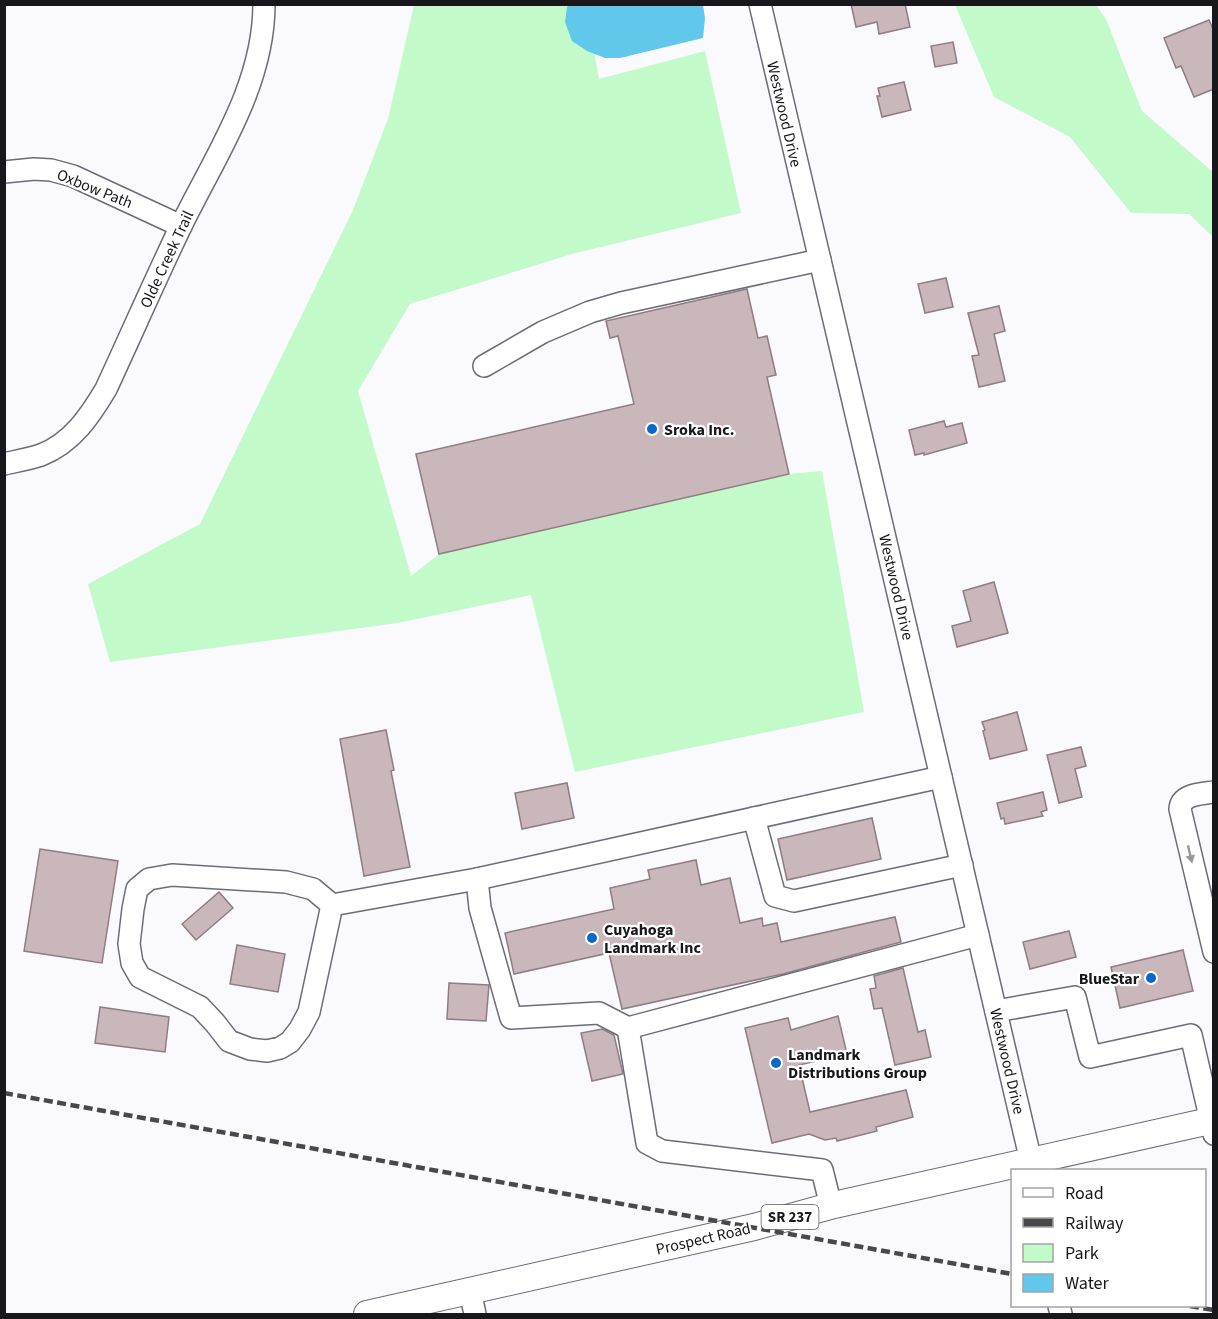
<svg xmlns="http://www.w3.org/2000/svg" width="1218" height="1319" font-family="'Source Sans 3',sans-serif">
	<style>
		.green { fill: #c3fac9 }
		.water { fill: #61c8eb }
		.building { fill: #c9b7bc; stroke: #8e7d81; stroke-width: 1.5 }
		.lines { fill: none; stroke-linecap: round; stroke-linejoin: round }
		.minor-casing { stroke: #6d6b79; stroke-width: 24 }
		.major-casing { stroke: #6d6b79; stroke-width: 28 }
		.minor { stroke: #fff; stroke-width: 21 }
		.major { stroke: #fff; stroke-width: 26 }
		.rail { stroke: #48474c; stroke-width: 4.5; stroke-dasharray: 9 4.5; stroke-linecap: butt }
		.oneway { fill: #979799 }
		.poi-dot { fill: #0868d0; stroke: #fff; stroke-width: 2 }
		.labels { text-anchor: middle; stroke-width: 4.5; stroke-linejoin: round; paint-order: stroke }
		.shield { fill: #fff; stroke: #5d5d60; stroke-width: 1.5 }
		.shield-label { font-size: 15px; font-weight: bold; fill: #18171c }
		.street-label { font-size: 16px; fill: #18171c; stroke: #fff }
		.poi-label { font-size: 16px; font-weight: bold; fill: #18171c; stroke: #fff; text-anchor: start }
	</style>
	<rect width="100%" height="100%" fill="#faf9fd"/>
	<!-- green -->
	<g class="green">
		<path d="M414 5H586L599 79 705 51 741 213 572 254 410 304 358 391 411 576 439 554 789 474 822 471 864 712 575 772 531 595 398 623 110 662 88 584 200 524 353 210 388 119Z"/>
		<path d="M955 5H1096L1106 19 1142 111 1213 172V237L1189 214 1131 213 1070 137 994 97Z"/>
	</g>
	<!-- water -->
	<path class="water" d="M569 5H703L705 18 703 38 620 58H605L587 51 572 41 565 22 567 7Z"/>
	<!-- building -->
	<g class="building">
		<path d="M851 4H905L910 27 879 34 877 22 856 27Z"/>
		<path d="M1209 20 1214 31V89L1194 97 1181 66 1176 68 1164 38Z"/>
		<path d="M953 42 957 63 935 67 931 46Z"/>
		<path d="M904 82 911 110 882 117 877 96H880L878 88Z"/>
		<path d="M946 278 953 307 925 313 918 284Z"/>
		<path d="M747 289 758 338 767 336 776 375 767 377 789 474 439 554 416 454 634 404 618 336 610 338 606 321Z"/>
		<path d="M999 306 1005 331 994 334 1005 381 979 387 972 356 979 355 968 313Z"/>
		<path d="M944 421 946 427 962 423 967 443 924 455V453L915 455 909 430Z"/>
		<path d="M994 582 1008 633 957 647 952 626 971 621 963 591Z"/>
		<path d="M1017 712 1027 750 990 759 983 731 985 730 982 722Z"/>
		<path d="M386 730 394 770 391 771 410 867 364 876 340 739Z"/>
		<path d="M1081 747 1086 766 1075 769 1082 797 1059 803 1047 755Z"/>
		<path d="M567 783 574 818 522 829 515 793Z"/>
		<path d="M1043 792 1047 810 1041 812 1043 816 1005 824 1004 818 1001 819 997 803Z"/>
		<path d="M872 818 881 859 787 880 778 839Z"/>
		<path d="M40 849 118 861 102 963 24 951Z"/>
		<path d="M696 860 701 885 730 878 740 923 762 918 763 926 777 923 781 942 895 917 901 942 783 974 622 1009 609 953 514 974 505 933 614 909 610 888 650 879 648 870Z"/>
		<path d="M219 892 233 908 196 940 182 924Z"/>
		<path d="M1069 931 1076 957 1030 969 1023 942Z"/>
		<path d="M237 945 285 954 278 992 230 984Z"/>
		<path d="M1183 950 1193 991 1120 1008 1111 967Z"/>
		<path d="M903 968 918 1032 925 1030 931 1057 895 1065 882 1008 874 1009 870 989 876 988 874 976Z"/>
		<path d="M449 983 489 985 486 1021 447 1019Z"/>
		<path d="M100 1007 169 1017 165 1052 95 1043Z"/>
		<path d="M838 1016 847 1054 799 1065 810 1112 906 1090 913 1117 876 1127 877 1131 837 1141 836 1138 825 1140 809 1134 772 1143 745 1028 788 1018 791 1030Z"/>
		<path d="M602 1029 614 1035 623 1074 592 1081 581 1033Z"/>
	</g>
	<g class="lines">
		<!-- minor casing -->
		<g class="minor-casing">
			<g id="minor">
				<path d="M760 4 1033 1170"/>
				<path d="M4 172 34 169 51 170 73 176 181 226"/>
				<path d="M484 366 543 332 590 312 621 303 820 260"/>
				<path d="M4 464C17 461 29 459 41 455 72 443 90 416 106 389 131 335 155 280 181 226 215 156 264 86 264 4"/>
				<path d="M1214 792C1201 794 1181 794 1180 809L1214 952"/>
				<path d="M754 818 775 896 794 901 962 865"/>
				<path d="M332 905 309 1012 300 1029 290 1042 280 1048 267 1051 250 1049 229 1041 215 1023 200 1007 140 977 132 963 129 944 133 909 137 889 149 879 172 875 286 882 313 889 332 905 477 879"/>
				<path d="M996 1011 1075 997 1090 1057 1191 1035 1214 1134"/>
				<path d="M628 1028 599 1013 511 1018 480 908 477 879 941 777"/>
				<path d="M831 1206 822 1170 662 1151 647 1143 628 1028 978 935"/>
				<path d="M470 1291 475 1314"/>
				<path d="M1059 1306 1061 1314"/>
			</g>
		</g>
		<!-- major casing -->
		<g class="major-casing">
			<path id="major" d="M367 1314 754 1227 834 1205 1214 1120"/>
		</g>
		<!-- minor -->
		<use href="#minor" class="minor"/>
		<!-- major -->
		<use href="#major" class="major"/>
		<!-- rail -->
		<g class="rail">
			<path d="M4 1093 1012 1274"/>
			<path d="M1190 1306 1214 1310"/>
		</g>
	</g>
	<!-- one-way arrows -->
	<defs><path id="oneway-solid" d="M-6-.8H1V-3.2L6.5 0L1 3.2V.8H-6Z" transform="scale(1.5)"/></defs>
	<use class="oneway" href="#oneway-solid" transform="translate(1190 854) rotate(77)"/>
	<!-- markers -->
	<g class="poi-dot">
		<circle cx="652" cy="429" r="6"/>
		<circle cx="592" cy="938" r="6"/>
		<circle cx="1151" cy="978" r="6"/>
		<circle cx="776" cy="1063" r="6"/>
	</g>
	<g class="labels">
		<!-- shield labels -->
		<rect class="shield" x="761.5" y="1205" width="57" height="24" rx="4.5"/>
		<g class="shield-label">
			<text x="790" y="1222">SR 237</text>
		</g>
		<!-- street labels -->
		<g class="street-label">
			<text transform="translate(785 114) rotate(77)" y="6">Westwood Drive</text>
			<text transform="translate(95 188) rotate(22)" y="6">Oxbow Path</text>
			<text transform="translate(166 259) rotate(-65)" y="6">Olde Creek Trail</text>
			<text transform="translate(897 587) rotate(77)" y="6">Westwood Drive</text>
			<text transform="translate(1008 1061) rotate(77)" y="6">Westwood Drive</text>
			<text transform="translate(703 1238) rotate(-13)" y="6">Prospect Road</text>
		</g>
		<!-- poi labels -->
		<g class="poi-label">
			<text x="664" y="435">Sroka Inc.</text>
			<text x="604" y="935">Cuyahoga<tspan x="604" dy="18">Landmark Inc</tspan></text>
			<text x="1139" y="984" text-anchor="end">BlueStar</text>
			<text x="788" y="1060">Landmark<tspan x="788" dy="18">Distributions Group</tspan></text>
		</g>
	</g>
	<!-- border -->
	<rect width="1218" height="1319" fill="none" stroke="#18171c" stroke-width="12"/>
	<!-- legend -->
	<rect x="1011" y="1169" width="195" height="138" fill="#ffffff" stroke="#a3a2a4" stroke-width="1.5"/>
	<rect x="1023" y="1188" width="30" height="9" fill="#ffffff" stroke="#a3a2a4" stroke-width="1.5"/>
	<text x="1065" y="1199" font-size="18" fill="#18171c">Road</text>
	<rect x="1023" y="1218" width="30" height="9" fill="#48474c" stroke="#a3a2a4" stroke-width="1.5"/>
	<text x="1065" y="1229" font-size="18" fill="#18171c">Railway</text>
	<rect x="1023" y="1244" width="30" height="18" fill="#c3fac9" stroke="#a3a2a4" stroke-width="1.5"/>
	<text x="1065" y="1259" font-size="18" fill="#18171c">Park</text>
	<rect x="1023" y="1274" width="30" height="18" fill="#61c8eb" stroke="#a3a2a4" stroke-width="1.5"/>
	<text x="1065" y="1289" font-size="18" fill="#18171c">Water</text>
</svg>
